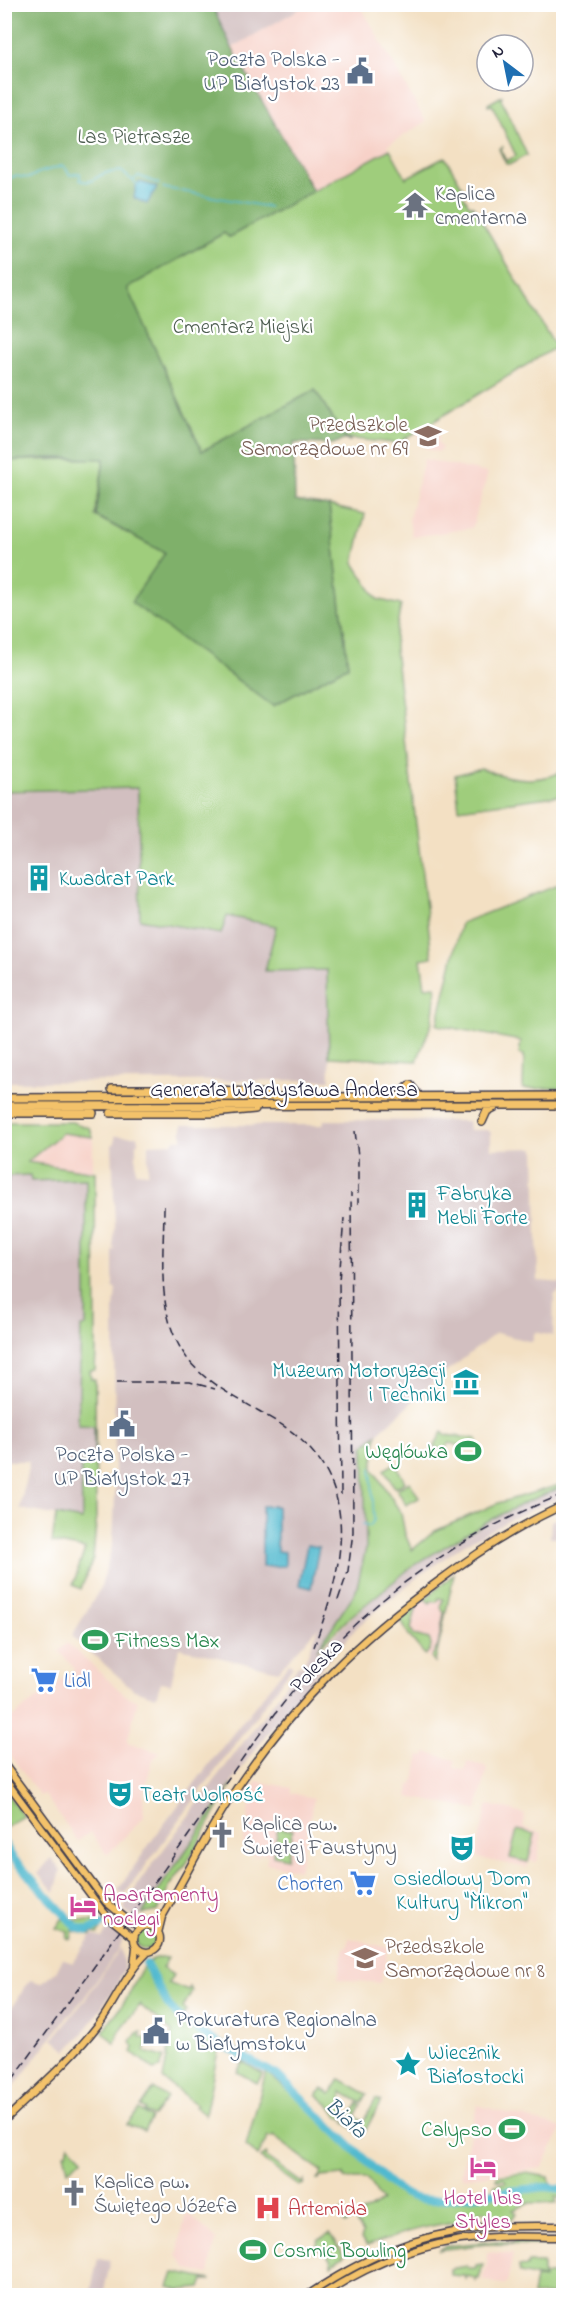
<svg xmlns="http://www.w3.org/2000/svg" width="568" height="2300" font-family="'Indie Flower',sans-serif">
  <rect width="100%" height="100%" fill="#fff"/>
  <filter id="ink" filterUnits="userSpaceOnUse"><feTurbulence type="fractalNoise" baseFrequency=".0167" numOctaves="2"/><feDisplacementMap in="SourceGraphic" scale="12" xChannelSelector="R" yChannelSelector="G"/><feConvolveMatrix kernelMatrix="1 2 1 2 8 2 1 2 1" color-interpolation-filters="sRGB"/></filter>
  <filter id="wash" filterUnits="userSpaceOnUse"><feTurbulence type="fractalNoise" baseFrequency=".008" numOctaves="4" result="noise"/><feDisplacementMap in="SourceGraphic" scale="24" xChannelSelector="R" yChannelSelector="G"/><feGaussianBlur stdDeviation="1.35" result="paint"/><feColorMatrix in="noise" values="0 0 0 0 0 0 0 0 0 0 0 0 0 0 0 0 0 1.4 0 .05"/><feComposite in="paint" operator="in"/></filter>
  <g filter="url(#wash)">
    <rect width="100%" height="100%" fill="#f3e0c3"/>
    <path fill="#f7d1c8" d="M306,5H360L426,122L388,145L390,149L313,191L232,48Z
      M427,425L433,434L436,433L440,438L437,441L442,449L437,452L425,448L416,432Z
      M424,459L488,473L472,528L412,537L409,519Z
      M62,1133L93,1137V1172L27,1162Z
      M450,1581L441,1636L435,1662L425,1654L410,1637L401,1621L402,1617Z
      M67,1643L125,1695L138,1701L127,1742L160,1753L153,1759L143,1794L144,1817L107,1855L90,1832L78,1841L44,1794L40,1796L5,1748V1723L75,1669L59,1651Z
      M426,1752L455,1760L454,1768L465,1770L467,1762L485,1766L487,1770L477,1810L408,1797L410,1785H413L420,1755L425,1756Z
      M257,1781L291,1788V1793L314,1798L299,1870L266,1863L268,1855L261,1853L256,1857L242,1848L251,1798L249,1795Z
      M490,1805L520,1813L525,1815L523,1828L542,1833L537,1862L529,1861L527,1868L479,1858L476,1853L487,1807Z
      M349,1938L389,1948L380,1983L338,1979L344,1947H347Z
      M477,2105L562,2128L542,2168L463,2178L461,2174Z
      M189,2214L216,2239L209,2274L188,2270L177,2256L185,2217Z
      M487,2252L513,2254L507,2283L504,2285L482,2280L487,2264Z"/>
    <path fill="#d2bfc0" d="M212,5H306L232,48Z
      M138,788V832L220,934L226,916L276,926L327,970L330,1080L5,1082L4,792Z
      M324,1120L468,1121L469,1130H488L491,1133V1149L535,1148L538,1281L563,1283V1288L554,1295L553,1336L535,1332L532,1342L496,1333L434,1382L375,1436L366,1547L357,1590L317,1650L320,1651L350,1619L410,1568H413L414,1565L487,1521L528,1501L563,1487V1496L511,1519L463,1545L419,1576L358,1626L301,1691L250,1756L141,1914L138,1917H134L126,1912L124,1907L140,1881L280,1693L298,1665L303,1666L319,1627L278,1671L179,1648L171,1684L161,1682L156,1697L134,1690L72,1636L101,1587L113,1543L115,1496L114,1308L116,1289L113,1287V1252L115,1249L113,1246L115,1228L112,1145L115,1143V1136H138V1143H136V1172L148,1173V1144L174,1143V1140L182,1139V1125H323Z
      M31,1175V1181L86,1178V1327L81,1328L78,1425H94V1463H81L82,1520L20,1509L29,1461H5L4,1181H8V1176Z
      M563,1516V1538H550L551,1521Z
      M289,1663L293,1666L124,1895L118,1890L153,1839L216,1755Z
      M51,1858L61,1870L55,1892L38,1874Z
      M112,1928L123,1937L120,1948L81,2002L68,2016L5,2098V2017L30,1980L41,1983L56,1972L63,1958L72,1963L92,1935L102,1938L108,1929Z
      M121,1948L124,1969L116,1986L89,2026L67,2051L53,2039L83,2002Z
      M98,2258L111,2260L103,2295H90Z"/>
    <path fill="#9fcd7b" stroke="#60785b" stroke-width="1.5" d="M502,96L501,99L527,155L511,164H506L499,149L503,146L501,149L506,161L516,156L492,105L488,106V104Z
      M390,149L406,178L445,157L463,188V194L469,205L473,206L556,347L403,440V444L345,438L315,390L202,451L127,288L224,233L229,237Z
      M104,458L95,516L165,553L273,706L348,665L329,506L365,514L354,563L377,599L401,605L395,636V649L432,957L421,959L425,987L435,986L436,990L432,1022L417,1061L329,1057L327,970L265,971L276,926L227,916L221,934L140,919L138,788L5,791L4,461Z
      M481,768C507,779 537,784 563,771V795L459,809L455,775Z
      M563,883V1088L523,1089L524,1055L519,1054L521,1041L437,1025L461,923Z
      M4,1122H72L90,1128L93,1137L62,1133L27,1162L95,1172L96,1353L95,1370L90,1371L91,1379H95L96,1524L93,1558L81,1589L73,1585L85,1549L52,1543L56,1515L82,1520L81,1463L94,1462V1426L78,1425L81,1327L86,1326V1179L31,1181L30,1175L8,1176V1181H5Z
      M442,1432L446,1435L477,1439L478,1442L468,1448L450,1443L442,1451L434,1447Z
      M377,1434L373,1469L401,1513L405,1534L412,1550L435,1531L498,1503L563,1484V1487L528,1501L488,1521L414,1565L349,1618L317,1650L356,1591L366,1548L364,1446Z
      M395,1463L405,1482L395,1488L384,1470Z
      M410,1482L419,1498L406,1505L397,1489Z
      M454,1574L435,1663L431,1658L438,1646L444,1613L441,1607L443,1599L439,1598L437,1602L431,1601L430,1603L425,1599Z
      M417,1606L411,1628L414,1635L429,1639C432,1645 432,1649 425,1655L410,1637L401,1621L402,1618Z
      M4,1769L105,1905L103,1906L5,1774Z
      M232,1784L186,1864L170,1886L158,1911L142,1914Z
      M5,1791L24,1817L5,1828H4Z
      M278,1828L293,1830L287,1858L273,1855Z
      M517,1830L535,1834L528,1862L510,1858Z
      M62,1919L105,1922L98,1934L93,1933L92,1935L73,1931L71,1939L67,1938L68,1932L56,1928Z
      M136 1939a10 10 0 1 1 20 0a10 10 0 1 1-20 0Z
      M161,1957L168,1958L162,1968L173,1975L168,1983L188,1991L190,1987L192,1991L183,2008L187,2011L180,2019L211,2039L219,2046L205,2115L195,2107L197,2105L163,2079L172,2032L140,2005L118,2033L115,2044L103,2032L127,1998L144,1965L153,1959Z
      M141,2032L140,2037L147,2039L145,2052L164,2057L160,2068L154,2070L132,2052L134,2048L131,2042L137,2033Z
      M243,2062L263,2074L257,2083L237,2072Z
      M266,2072L324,2121L404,2195C422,2203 440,2199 460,2197C493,2194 530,2187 563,2191V2200L555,2196L557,2203H530L513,2210L517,2213L508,2223L489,2221L485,2218L486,2211L478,2212L469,2221C433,2223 401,2233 367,2246L361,2239L363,2233L357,2225L355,2218L345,2224L337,2214L343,2211L348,2219L354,2216L355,2218L382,2201L367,2179H345L344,2175L320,2177L319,2180H317L322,2172L273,2136L271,2138L268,2137L258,2156L246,2146Z
      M340,2079L367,2094L362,2103L342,2092L344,2119L338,2117L331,2107L317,2095L323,2089L331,2094Z
      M154,2088L167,2098L153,2116L144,2112L146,2110L141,2107Z
      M376,2099L381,2101L362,2137L344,2121L347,2122L358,2103L361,2105L355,2116L364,2121Z
      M139,2110L151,2118L144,2131L127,2125Z
      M69,2144L83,2158L68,2170L64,2153L67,2152Z
      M266,2153L267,2154L266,2157L302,2183L304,2181V2184L299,2186L265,2162L261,2158Z
      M525,2173L549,2177L551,2187L531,2186L492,2193L495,2185L506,2182L504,2179L496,2180L497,2176Z
      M330,2233L344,2254L343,2257L331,2265V2261L322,2247L314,2251L319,2239Z
      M497,2241L512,2243L515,2241H564L550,2245L487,2244L438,2250L445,2246Z
      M528,2263H543V2278L520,2273L519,2266L527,2267Z
      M483,2264L479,2279L476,2278L475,2281L474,2278L467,2276L466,2279L464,2276L450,2275V2269L467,2266L468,2268H476V2265Z
      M174,2273H178L211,2280H204L201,2288L179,2290L169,2287Z
      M544,2275H554L553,2293L555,2295H532L535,2278L544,2279Z"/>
    <path fill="#7fb06b" stroke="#506953" stroke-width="1.5" d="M5,5H212L232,48L313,191L229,237L224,233L127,288L202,451L315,390L345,438L351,441L344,440L332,444L294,443L295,501L329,506L348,666L273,706L131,602L165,553L96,516L104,459L49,458L5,461Z"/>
    <path fill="#51b9cf" stroke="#3a6e85" stroke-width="1.5" d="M140,182L157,187L147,204L134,198L136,186Z
      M262,1506H277V1551L285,1552V1566L262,1567Z
      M307,1545L319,1547L311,1588L299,1585Z"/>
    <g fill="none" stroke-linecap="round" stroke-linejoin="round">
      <path stroke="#51b9cf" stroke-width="1.5" d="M4,180L15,176L29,178L38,173L61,166H64L70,175L80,173V180C91,185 95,177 105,173C109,172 116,172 121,171L138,185
        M133,180L139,176L159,184
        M163,187L164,188L269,207
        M363,1524L370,1526L374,1520L371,1468"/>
      <path stroke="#51b9cf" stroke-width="8" d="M4,1843L13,1858L77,1928L88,1931L101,1925
        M146,1964L168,2005L180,2018L211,2039L277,2075L388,2182C403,2195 414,2200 434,2200L545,2187L564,2189"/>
    </g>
  </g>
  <g filter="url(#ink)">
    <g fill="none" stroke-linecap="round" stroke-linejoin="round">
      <g stroke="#413e4f" stroke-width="9">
        <path id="major" d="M4,1764L106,1902L129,1921L141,1927
          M4,1778L102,1910L108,1917L133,1937
          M134 1939a13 13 0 1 1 26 0a13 13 0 1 1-26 0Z
          M158,1933L162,1917C189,1870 214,1820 245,1776C302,1696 357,1641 436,1583C476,1553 517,1526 564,1505
          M134,1966L136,1947
          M4,2121C36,2090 71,2060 98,2025C116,2001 126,1973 147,1953
          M306,2296C362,2259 413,2235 480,2228C508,2225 536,2226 564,2226
          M320,2296C369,2264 422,2242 480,2238C508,2235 536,2237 564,2237"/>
      </g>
      <g stroke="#413e4f" stroke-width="10">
        <path id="highway" d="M112,1089H210L265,1094
          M399,1097L410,1085L420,1097
          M4,1098L564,1096
          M4,1106L564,1105
          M4,1113H93
          M111,1113H213L255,1109
          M482,1122L487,1111L495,1107"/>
      </g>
      <use href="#major" stroke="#f3c26a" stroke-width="6"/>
      <use href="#highway" stroke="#f3c26a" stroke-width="7"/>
      <path stroke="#22223b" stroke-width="1.5" stroke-dasharray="9 4.5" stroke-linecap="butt" d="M355,1131L358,1156V1204
        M164,1206C164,1253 156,1307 181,1349C198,1379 230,1394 259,1411C273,1420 288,1427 300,1439C364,1497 339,1577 314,1647
        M117,1382H190L215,1389
        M341,1495L339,1281L344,1218
        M338,1600L348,1571L353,1532L351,1193
        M4,2091C66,2006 127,1921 188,1836C227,1781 265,1723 309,1672C379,1592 465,1532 564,1494"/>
    </g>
  </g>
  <defs>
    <g id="civic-bare" transform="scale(2.07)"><path d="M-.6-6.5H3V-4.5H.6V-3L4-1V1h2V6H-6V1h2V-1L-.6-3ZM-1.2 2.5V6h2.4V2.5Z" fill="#5c6f8a" stroke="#fff" stroke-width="2.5" paint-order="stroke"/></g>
    <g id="temple-bare" transform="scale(2.07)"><path d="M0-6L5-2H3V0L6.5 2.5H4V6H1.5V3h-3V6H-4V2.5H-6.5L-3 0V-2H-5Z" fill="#6b7280" stroke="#fff" stroke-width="2.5" paint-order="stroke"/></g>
    <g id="school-bare" transform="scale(2.07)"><path d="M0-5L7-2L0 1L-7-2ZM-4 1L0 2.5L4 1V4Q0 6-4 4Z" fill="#8d6e63" stroke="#fff" stroke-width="2.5" paint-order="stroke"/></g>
    <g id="building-bare" transform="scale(2.07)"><path d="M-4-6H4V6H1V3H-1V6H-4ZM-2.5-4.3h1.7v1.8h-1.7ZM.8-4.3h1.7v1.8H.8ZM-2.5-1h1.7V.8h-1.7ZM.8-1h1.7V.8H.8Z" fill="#0f9aa8" stroke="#fff" stroke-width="2.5" paint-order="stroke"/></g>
    <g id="museum-bare" transform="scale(2.07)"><path d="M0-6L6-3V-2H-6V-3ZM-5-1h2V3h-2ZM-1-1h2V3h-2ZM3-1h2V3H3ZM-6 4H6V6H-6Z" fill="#0f9aa8" stroke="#fff" stroke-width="2.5" paint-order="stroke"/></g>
    <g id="stadium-bare" transform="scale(2.07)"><path d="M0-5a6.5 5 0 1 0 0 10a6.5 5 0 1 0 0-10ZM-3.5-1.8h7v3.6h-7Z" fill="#2e9e5b" stroke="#fff" stroke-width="2.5" paint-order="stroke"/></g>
    <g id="supermarket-bare" transform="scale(2.07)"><path d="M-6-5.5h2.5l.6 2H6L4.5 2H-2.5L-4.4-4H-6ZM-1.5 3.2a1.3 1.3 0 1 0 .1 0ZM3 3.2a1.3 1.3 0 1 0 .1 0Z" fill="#3f7fe0" stroke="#fff" stroke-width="2.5" paint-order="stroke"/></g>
    <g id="theatre-bare" transform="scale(2.07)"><path d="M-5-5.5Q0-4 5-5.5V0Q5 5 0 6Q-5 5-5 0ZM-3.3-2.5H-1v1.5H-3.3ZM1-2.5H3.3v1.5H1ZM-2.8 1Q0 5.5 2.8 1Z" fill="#0f9aa8" stroke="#fff" stroke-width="2.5" paint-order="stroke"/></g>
    <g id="church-bare" transform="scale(2.07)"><path d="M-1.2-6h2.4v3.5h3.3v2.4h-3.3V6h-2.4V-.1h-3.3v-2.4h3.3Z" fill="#6b7280" stroke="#fff" stroke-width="2.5" paint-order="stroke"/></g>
    <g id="hotel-bare" transform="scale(2.07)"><path d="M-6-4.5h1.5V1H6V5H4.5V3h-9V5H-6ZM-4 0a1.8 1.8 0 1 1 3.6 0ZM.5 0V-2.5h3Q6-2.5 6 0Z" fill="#d1479c" stroke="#fff" stroke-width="2.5" paint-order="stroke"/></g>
    <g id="sight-bare" transform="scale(2.07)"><path d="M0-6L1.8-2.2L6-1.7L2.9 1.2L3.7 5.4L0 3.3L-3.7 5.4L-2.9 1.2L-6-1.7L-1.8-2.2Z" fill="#0f9aa8" stroke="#fff" stroke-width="2.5" paint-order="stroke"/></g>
    <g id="hospital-bare" transform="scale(2.07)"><path d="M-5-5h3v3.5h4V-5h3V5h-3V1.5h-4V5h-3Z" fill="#e0444e" stroke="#fff" stroke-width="2.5" paint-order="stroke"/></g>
  </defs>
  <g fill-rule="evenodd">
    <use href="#civic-bare" x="360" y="71"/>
    <use href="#temple-bare" x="415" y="205"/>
    <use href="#school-bare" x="428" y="436"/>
    <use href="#building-bare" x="39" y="878"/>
    <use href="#building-bare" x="417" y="1205"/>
    <use href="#museum-bare" x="466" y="1382"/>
    <use href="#civic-bare" x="122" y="1424"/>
    <use href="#stadium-bare" x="468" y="1451"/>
    <use href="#stadium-bare" x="95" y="1640"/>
    <use href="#supermarket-bare" x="44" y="1680"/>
    <use href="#theatre-bare" x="120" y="1794"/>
    <use href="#church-bare" x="222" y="1835"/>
    <use href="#theatre-bare" x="462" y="1848"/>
    <use href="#supermarket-bare" x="363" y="1883"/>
    <use href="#hotel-bare" x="83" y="1906"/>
    <use href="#school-bare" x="365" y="1958"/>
    <use href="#civic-bare" x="156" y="2031"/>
    <use href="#sight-bare" x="408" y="2064"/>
    <use href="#stadium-bare" x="512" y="2129"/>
    <use href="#hotel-bare" x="483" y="2167"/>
    <use href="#church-bare" x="74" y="2193"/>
    <use href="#hospital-bare" x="268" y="2208"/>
    <use href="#stadium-bare" x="253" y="2250"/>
  </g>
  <g text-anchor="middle" stroke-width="4.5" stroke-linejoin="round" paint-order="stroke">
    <g font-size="21" fill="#4e5e75" stroke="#fff" text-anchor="end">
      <text x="340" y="66">Poczta Polska -<tspan x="340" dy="24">UP Białystok 23</tspan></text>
      <text x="122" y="1461" text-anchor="middle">Poczta Polska -<tspan x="122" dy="24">UP Białystok 27</tspan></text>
      <text x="176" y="2026" text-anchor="start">Prokuratura Regionalna<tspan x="176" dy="24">w Białymstoku</tspan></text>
    </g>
    <g font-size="21" fill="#4e5e51" stroke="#fff">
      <text x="134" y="143">Las Pietrasze</text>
      <text x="243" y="333">Cmentarz Miejski</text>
    </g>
    <g font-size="21" fill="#5b616d" stroke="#fff" text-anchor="start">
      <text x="435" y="200">Kaplica<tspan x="435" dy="24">cmentarna</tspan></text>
      <text x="242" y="1830">Kaplica pw.<tspan x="242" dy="24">Świętej Faustyny</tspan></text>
      <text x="94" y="2188">Kaplica pw.<tspan x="94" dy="24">Świętego Józefa</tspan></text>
    </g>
    <g font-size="21" fill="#785e54" stroke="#fff" text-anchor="end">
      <text x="408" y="431">Przedszkole<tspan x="408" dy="24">Samorządowe nr 69</tspan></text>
      <text x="385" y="1953" text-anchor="start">Przedszkole<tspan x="385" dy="24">Samorządowe nr 8</tspan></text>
    </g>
    <g font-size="21" fill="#0d838f" stroke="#fff" text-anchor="start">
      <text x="59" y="885">Kwadrat Park</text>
      <text x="437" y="1200">Fabryka<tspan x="437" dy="24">Mebli Forte</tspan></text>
      <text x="446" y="1377" text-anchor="end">Muzeum Motoryzacji<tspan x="446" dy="24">i Techniki</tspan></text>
      <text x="140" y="1801">Teatr Wolność</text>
      <text x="462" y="1885" text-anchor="middle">Osiedlowy Dom<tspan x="462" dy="24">Kultury "Mikron"</tspan></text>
      <text x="428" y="2059">Wiecznik<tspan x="428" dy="24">Białostocki</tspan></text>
    </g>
    <g font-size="21" fill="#22223b" stroke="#fff">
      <text x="284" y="1096">Generała Władysława Andersa</text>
      <text transform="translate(316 1665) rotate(-46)" y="7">Poleska</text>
    </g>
    <g font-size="21" fill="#27864d" stroke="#fff" text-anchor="end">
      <text x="448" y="1458">Węglówka</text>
      <text x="115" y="1647" text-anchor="start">Fitness Max</text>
      <text x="492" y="2136">Calypso</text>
      <text x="273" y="2257" text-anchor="start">Cosmic Bowling</text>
    </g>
    <g font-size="21" fill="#366cbe" stroke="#fff" text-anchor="start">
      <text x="64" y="1687">Lidl</text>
      <text x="343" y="1890" text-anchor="end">Chorten</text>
    </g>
    <g font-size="21" fill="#b23c85" stroke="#fff" text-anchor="start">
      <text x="103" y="1901">Apartamenty<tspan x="103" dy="24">noclegi</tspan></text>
      <text x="483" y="2204" text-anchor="middle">Hotel Ibis<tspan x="483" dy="24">Styles</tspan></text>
    </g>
    <g font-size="21" fill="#be3a42" stroke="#fff" text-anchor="start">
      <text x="288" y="2215">Artemida</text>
    </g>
    <g font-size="22" font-style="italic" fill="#355e76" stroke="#fff">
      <text transform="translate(347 2117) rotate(43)" y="8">Biała</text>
    </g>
  </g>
  <rect width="568" height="2300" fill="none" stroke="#fff" stroke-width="24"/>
  <g transform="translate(505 63) rotate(328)"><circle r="28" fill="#ffffff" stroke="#a7a7b1" stroke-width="1.5"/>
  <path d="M0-4.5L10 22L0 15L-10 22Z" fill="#1f6fb2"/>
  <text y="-9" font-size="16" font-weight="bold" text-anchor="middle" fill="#22223b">N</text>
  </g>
</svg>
